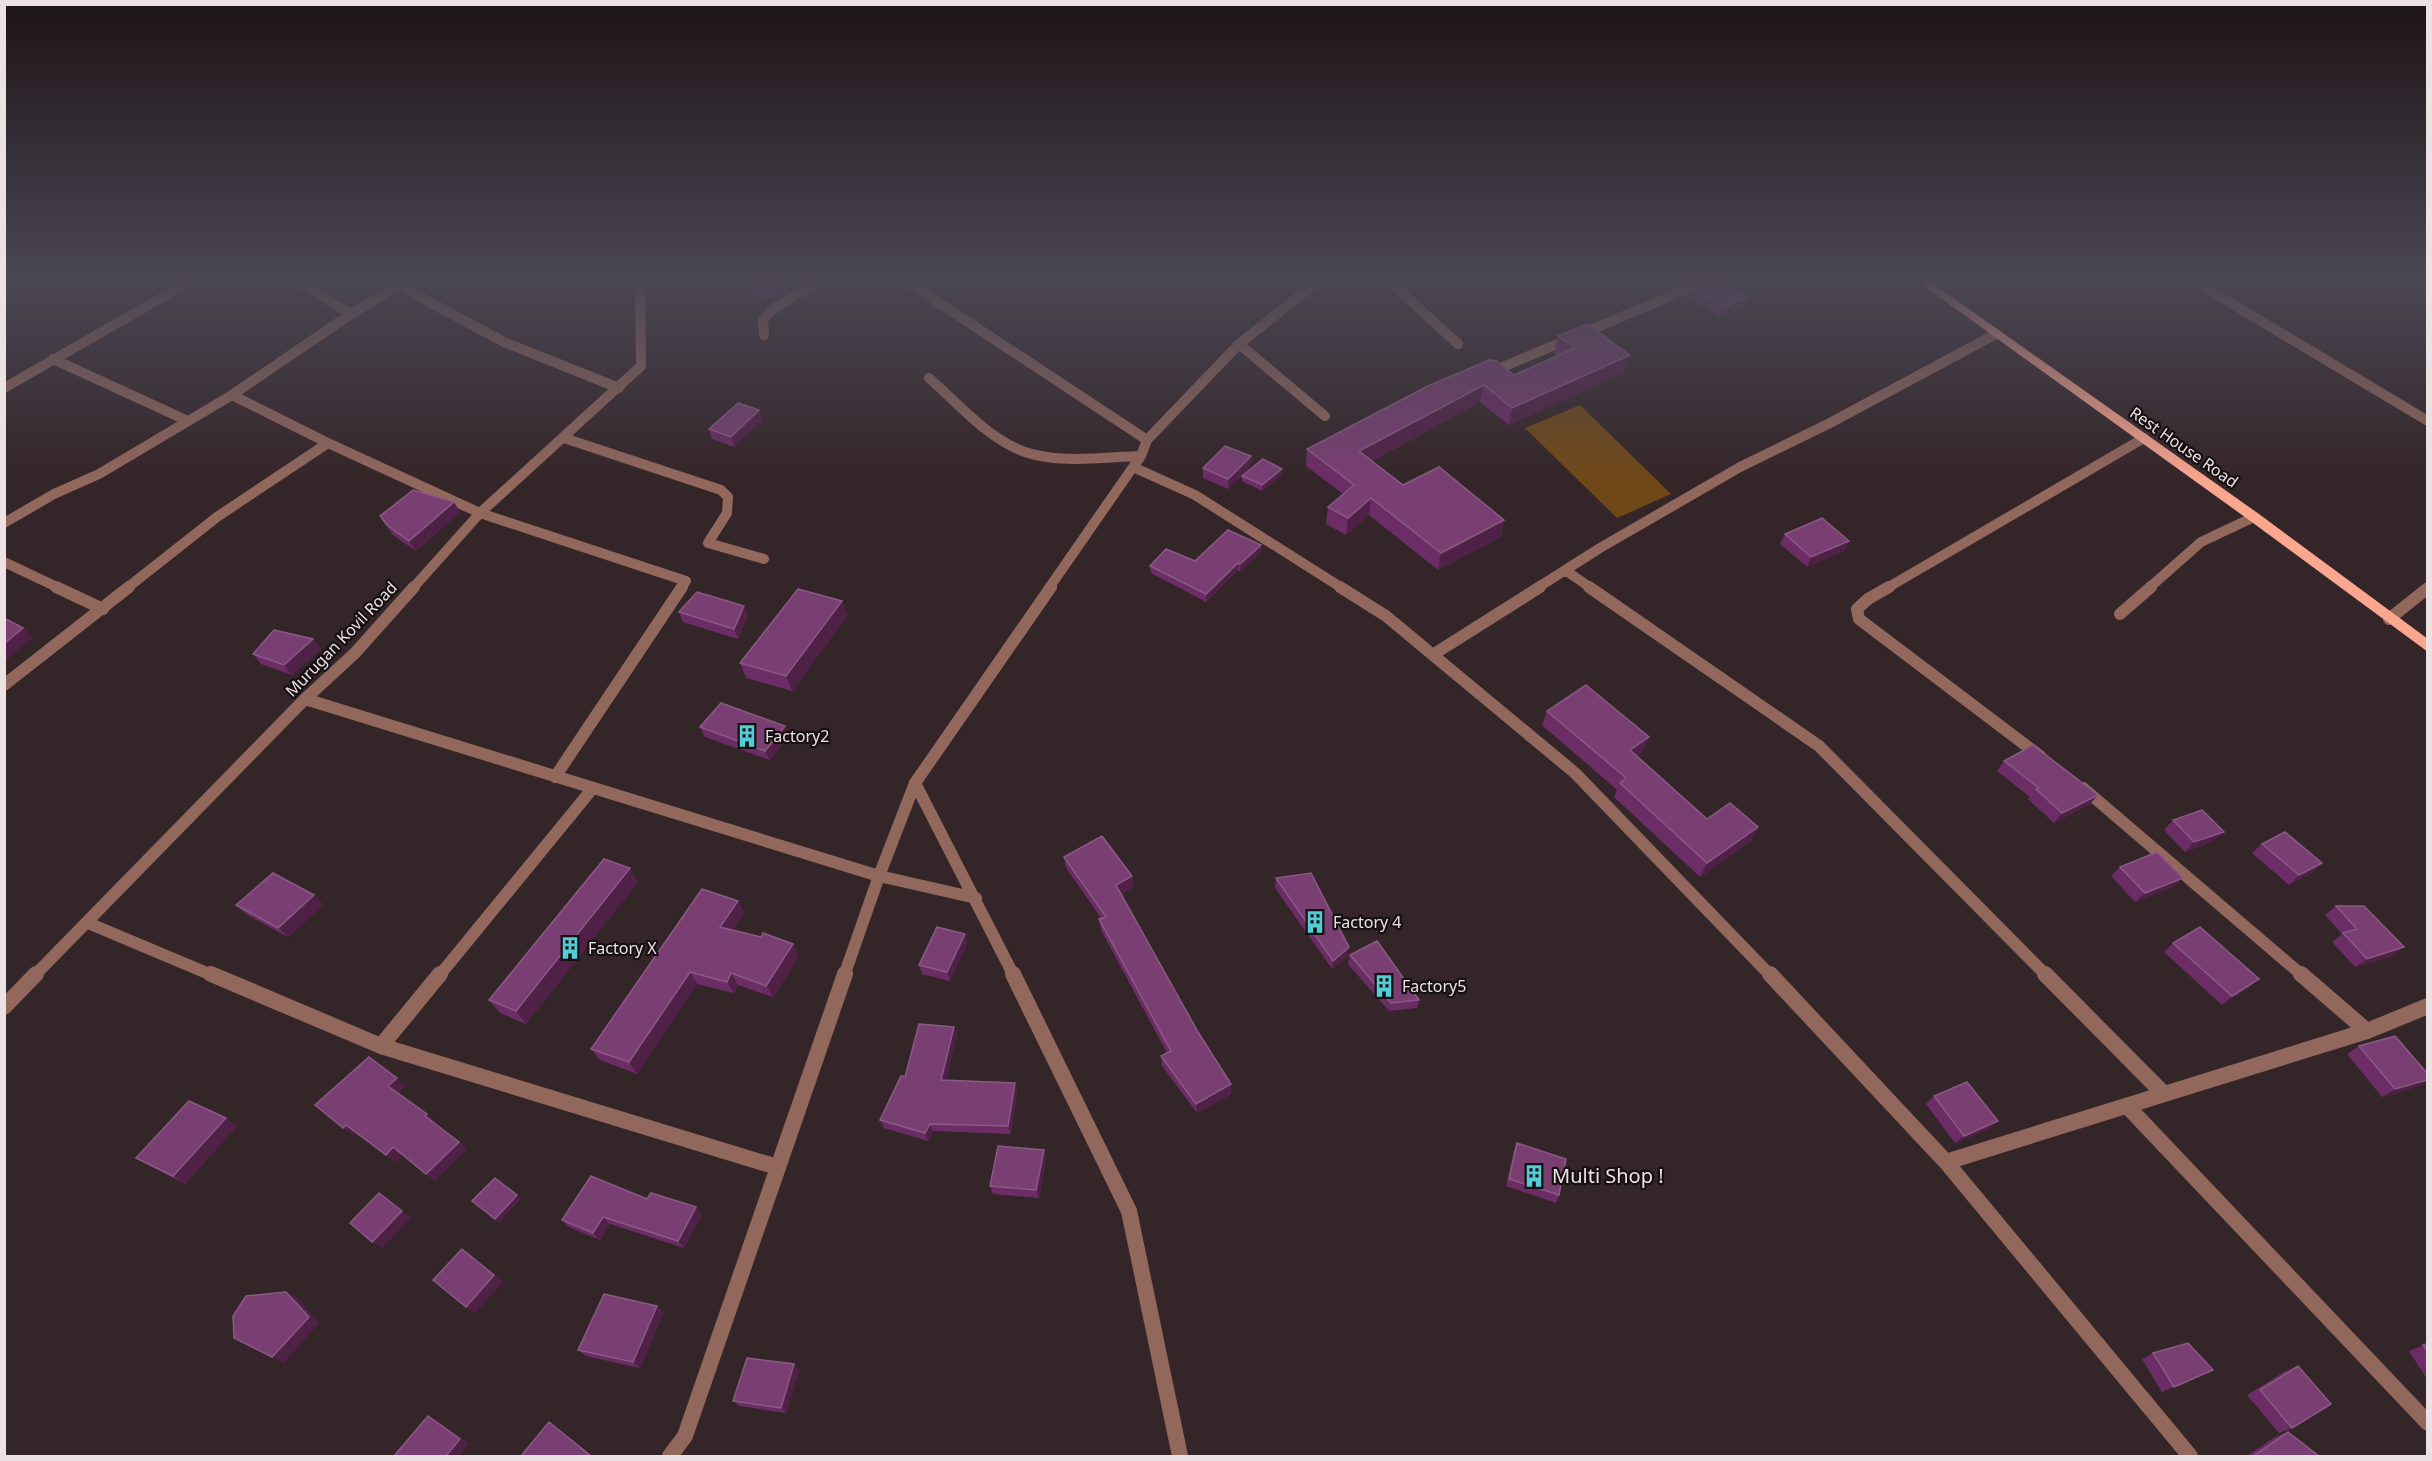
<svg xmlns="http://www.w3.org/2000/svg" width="2432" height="1461" font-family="'Noto Sans',sans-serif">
  <rect width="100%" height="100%" fill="#342528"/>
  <path fill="#704817" d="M1580,405L1671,494L1617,518L1525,428Z"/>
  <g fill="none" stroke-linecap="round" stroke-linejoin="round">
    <path stroke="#92685d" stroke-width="10" d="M293,278L351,314
      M897,278L909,283L1147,440
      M1322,278L1239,344L1147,440L1141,456L1133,467L1195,495L1342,588
      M1386,278L1458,344
      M2189,278L2428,421
      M398,285L504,342L619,388
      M764,335L763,320L772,310L823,278
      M1239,344L1325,416
      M53,359L188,421
      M1491,372L1713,278
      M929,378C958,403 988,439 1025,452C1061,464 1104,457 1141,456
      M4,388L196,278
      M564,438L721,490L728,497L727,513L708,543L764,559
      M328,443L480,513L686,581L681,588
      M4,523L54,494L99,474L232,395
      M4,562L59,588
      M1565,570L1591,588
      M127,588L217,517L328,443L232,395L351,314L411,278
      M413,588L480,513L641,366L640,284L648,278
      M1049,588L1133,467
      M1537,588L1600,548L1740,467L1828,424L1996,334
      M1887,588L2144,438
      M2149,588L2201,542L2254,517"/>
    <path stroke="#92685d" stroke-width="12" d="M56,587L103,609
      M1340,587L1386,616L1575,773L1771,976
      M1589,587L1819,746L2047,976
      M1889,587L1868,599L1857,609L1859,619L2040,756
      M2120,614L2151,587
      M2389,619L2428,588
      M1434,654L1540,587
      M4,685L129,587
      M305,699L879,876L844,976
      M555,777L682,587
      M915,783L879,876L976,898
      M2083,788L2303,976
      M88,923L214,976
      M34,976L305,699L355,653L414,587
      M439,976L593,788
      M1014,976L915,783L1051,587"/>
    <path stroke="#92685d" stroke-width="16" d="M211,974L381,1046L777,1167
      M1013,974L1129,1211L1180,1456
      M1770,974L1946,1162L2190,1456
      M2045,974L2164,1094
      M2301,974L2367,1031
      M4,1007L36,974
      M381,1046L440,974
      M2127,1106L2428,1423
      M1946,1162L2367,1031L2428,1006
      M670,1456L685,1436L845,974"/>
    <path fill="#fba68f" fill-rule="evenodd" d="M1913,278H1925L2259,514L2428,639V652L2249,520Z"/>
  </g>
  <path fill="#6c2c66" d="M811,278L776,299L747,295L743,280Z
    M1694,288L1747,298L1744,308L1720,318L1691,298Z
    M1558,336L1625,372L1509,425L1480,402L1372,461L1403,485L1504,520L1501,537L1438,570L1369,515L1346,535L1326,524L1328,507L1343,494L1306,466L1307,449L1428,386L1514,375L1558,356L1554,353Z
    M763,420L734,447L712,439L709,429Z
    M1251,456L1250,467L1228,489L1203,478V468Z
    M1282,474L1262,491L1242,481V476Z
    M460,512L416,551L393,535L380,516Z
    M1785,534L1849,541L1844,551L1807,567L1780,544Z
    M1261,545L1260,553L1240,572L1238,570L1206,602L1151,573L1150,566L1195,561Z
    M842,601L847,616L792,691L746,678L740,663Z
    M679,612L748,616L738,639L683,622Z
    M313,639L321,649L292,675L261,664L253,654Z
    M1547,711L1643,751L1637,756L1707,819L1758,827L1751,841L1700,877L1614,797L1617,790L1542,725Z
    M785,726L789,735L770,760L705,737L700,727Z
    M2004,761L2090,804L2054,823L2028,799L2030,797L1997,771Z
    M2173,820L2214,841L2185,852L2164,830Z
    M2262,844L2322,863L2311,873L2289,885L2252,853Z
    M1064,857L1132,876L1133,887L1121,894L1231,1094L1197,1113L1162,1066L1161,1056L1167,1053L1101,930L1099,919L1101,918L1066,868Z
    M2120,867L2183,878L2173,887L2135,902L2111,876Z
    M1276,878L1348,956L1332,969L1275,888Z
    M638,882L526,1024L500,1013L489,1000Z
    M314,895L323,905L288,937L246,914L236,905Z
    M738,901L744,913L733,930L799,956L773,997L738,985L734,993L697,984L637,1074L600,1060L591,1049Z
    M2336,906L2404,947L2392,956L2355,967L2332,942L2342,934L2325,915Z
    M965,934L967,943L950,981L922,974L919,965Z
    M2173,943L2259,979L2248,988L2222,1005L2164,952Z
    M1350,955L1419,1000L1417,1008L1389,1011L1348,964Z
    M954,1027L957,1035L946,1080L1015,1083L1017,1091L1011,1134L933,1131L928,1141L884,1128L880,1120L905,1077Z
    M2359,1046L2427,1073V1081L2419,1086L2382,1097L2347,1054Z
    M1934,1096L1989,1129L1955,1143L1926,1104Z
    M226,1118L237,1126L185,1184L148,1165L136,1158Z
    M1517,1143L1559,1195L1556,1203L1506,1186L1514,1150Z
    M1046,1158L1039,1198L993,1194L990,1186Z
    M647,1199L702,1214L684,1248L610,1224L600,1240L569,1227L562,1220Z
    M664,1312L640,1368L586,1356L578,1350Z
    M2427,1344V1379L2409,1351Z
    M2153,1353L2213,1370L2162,1392L2142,1359Z
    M2298,1366L2292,1428L2279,1433L2247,1395L2284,1372Z
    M799,1370L786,1413L739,1406L733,1401Z
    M2288,1432L2319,1456H2247L2275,1437Z"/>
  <path fill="#502147" d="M132,278H142L135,281Z
    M782,278H811L776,299L772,284Z
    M1747,298L1744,308L1720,318L1723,308Z
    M1630,355L1625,372L1509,425L1512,408Z
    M1484,385L1480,402L1358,468L1359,451Z
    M759,410L763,420L734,447L731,437Z
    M1251,456L1250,467L1228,489V479Z
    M1282,469V474L1262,491V485Z
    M1371,498L1369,515L1346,535L1348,518Z
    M454,502L460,512L416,551L409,541Z
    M1504,520L1501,537L1438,570L1441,553Z
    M1849,541L1844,551L1807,567L1811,557Z
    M1261,545L1260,553L1240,572V564Z
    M1238,563V570L1206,602V594Z
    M842,601L847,616L792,691L786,676Z
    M744,606L748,616L738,639L734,629Z
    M23,628L33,638L4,662V644Z
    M313,639L321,649L292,675L284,665Z
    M785,726L789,735L770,760L765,751Z
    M1649,737L1643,751L1624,764L1630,750Z
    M2098,795L2090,804L2054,823L2062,813Z
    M1758,827L1751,841L1700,877L1707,863Z
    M2224,832L2214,841L2185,852L2194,842Z
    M2322,863L2311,873L2289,885L2299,875Z
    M630,868L638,882L526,1024L516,1011Z
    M1132,876L1133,887L1117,896L1116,885Z
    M2183,878L2173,887L2135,902L2145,893Z
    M314,895L323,905L288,937L278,928Z
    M738,901L744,913L727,939L720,927Z
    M965,934L967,943L950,981L947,972Z
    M793,944L799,956L773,997L766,986Z
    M1349,947L1348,956L1332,969L1333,961Z
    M2404,947L2392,956L2355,967L2367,959Z
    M690,972L697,984L637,1074L629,1062Z
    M731,973L738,985L734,993L727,982Z
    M2259,979L2248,988L2222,1005L2232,996Z
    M954,1027L957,1035L944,1088L941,1080Z
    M397,1078L405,1086L397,1094L388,1086Z
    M2427,1080V1081L2419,1086L2382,1097L2395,1089Z
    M1015,1083L1017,1091L1011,1134L1008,1126Z
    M1231,1084V1094L1197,1113L1196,1104Z
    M427,1114L436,1122L434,1123L425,1116Z
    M226,1118L237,1126L185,1184L173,1176Z
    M1998,1121L1989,1129L1955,1143L1964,1136Z
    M930,1124L933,1131L928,1141L925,1133Z
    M346,1125L356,1133L353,1135L343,1128Z
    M459,1142L467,1149L435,1181L426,1174Z
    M393,1147L402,1155L395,1162L386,1155Z
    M1044,1150L1046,1158L1039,1198L1036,1190Z
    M379,1193L411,1218L382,1248L372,1242Z
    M517,1195L521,1198L499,1223L495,1219Z
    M696,1207L702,1214L684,1248L678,1241Z
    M603,1217L610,1224L600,1240L593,1233Z
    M462,1249L503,1282L475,1313L466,1307Z
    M286,1292L297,1298L319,1323L284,1363L272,1357Z
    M657,1306L664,1312L640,1368L633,1362Z
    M794,1364L799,1370L786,1413L781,1408Z
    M428,1416L438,1421L469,1444L459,1456H446Z
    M549,1422L557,1428L593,1456H591Z"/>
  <path fill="#793f73" stroke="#8b5985" stroke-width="1.5" d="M747,278H782L772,284L743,280Z
    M1718,278L1747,298L1723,308L1694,288Z
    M1587,324L1630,355L1512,408L1484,385L1359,451L1403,485L1439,467L1504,520L1441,553L1371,498L1348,518L1328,507L1354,485L1307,449L1428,386L1489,360L1497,361L1514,375L1575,348L1558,336Z
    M738,403L759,410L731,437L709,429Z
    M1225,446L1251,456L1228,479L1203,468Z
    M1263,459L1282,469L1262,485L1242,476Z
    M413,490L454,502L409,541L387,525L380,516Z
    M1822,518L1849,541L1811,557L1785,534Z
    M1228,530L1261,545L1240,564L1238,563L1206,594L1150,566L1166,549L1195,561Z
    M798,589L842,601L786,676L740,663Z
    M697,592L744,606L734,629L679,612Z
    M4,618L23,628L4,644Z
    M274,630L313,639L284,665L253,654Z
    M1586,685L1649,737L1630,750L1707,819L1730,803L1758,827L1707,863L1620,783L1626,778L1547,711Z
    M721,703L785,726L765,751L700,727Z
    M2033,745L2098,795L2062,813L2036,789L2039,788L2004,761Z
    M2202,810L2224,832L2194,842L2173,820Z
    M2285,832L2322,863L2299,875L2262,844Z
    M1102,836L1132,876L1116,885L1198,1032L1231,1084L1196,1104L1161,1056L1171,1051L1099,919L1106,917L1064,857Z
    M2157,852L2183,878L2145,893L2120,867Z
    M604,859L630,868L516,1011L489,1000Z
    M273,873L314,895L278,928L236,905Z
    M1311,873L1349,947L1333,961L1276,878Z
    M702,889L738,901L720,927L761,937L763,933L793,944L766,986L731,973L727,982L690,972L629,1062L591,1049Z
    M2336,906H2364L2404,947L2367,959L2343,933L2357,929Z
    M937,927L965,934L947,972L919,965Z
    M2200,927L2259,979L2232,996L2173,943Z
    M1377,941L1419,1000L1391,1003L1350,955Z
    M919,1024L954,1027L941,1080L1015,1083L1008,1126L930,1124L925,1133L880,1120L901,1076L905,1077Z
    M2395,1036L2427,1073V1080L2395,1089L2359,1046Z
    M369,1057L397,1078L388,1086L427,1114L425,1116L459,1142L426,1174L393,1147L386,1155L346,1125L343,1128L315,1105Z
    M1967,1082L1998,1121L1964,1136L1934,1096Z
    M189,1101L226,1118L173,1176L136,1158Z
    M1517,1143L1566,1159L1559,1195L1509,1179Z
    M998,1146L1044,1150L1036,1190L990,1186Z
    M591,1176L647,1199L651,1193L696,1207L678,1241L603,1217L593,1233L562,1220Z
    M495,1178L517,1195L495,1219L472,1201Z
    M379,1193L402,1211L372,1242L350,1223Z
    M462,1249L494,1275L466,1307L433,1280Z
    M286,1292L309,1317L272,1357L234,1338L233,1316L246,1296Z
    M604,1294L657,1306L633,1362L578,1350Z
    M2188,1343L2213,1370L2174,1387L2153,1353Z
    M2427,1344V1351L2423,1345Z
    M747,1358L794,1364L781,1408L733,1401Z
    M2298,1366L2331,1404L2292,1428L2260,1390Z
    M428,1416L460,1439L446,1456H394Z
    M549,1422L591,1456H521Z
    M2288,1432L2319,1456H2257L2255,1455Z"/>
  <linearGradient id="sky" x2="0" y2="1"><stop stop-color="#1d1416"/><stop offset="0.58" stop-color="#4a4653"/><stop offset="1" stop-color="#4a4653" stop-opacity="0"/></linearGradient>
  <rect width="2432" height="482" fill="url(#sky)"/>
  <defs>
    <g id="building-bare" transform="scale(1.8)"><path d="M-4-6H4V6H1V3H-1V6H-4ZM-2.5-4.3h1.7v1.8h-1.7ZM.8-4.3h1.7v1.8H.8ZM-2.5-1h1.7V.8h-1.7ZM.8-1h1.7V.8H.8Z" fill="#52ccd5" stroke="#171012" stroke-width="2.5" paint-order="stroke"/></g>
  </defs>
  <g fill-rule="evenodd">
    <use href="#building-bare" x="747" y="736"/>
    <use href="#building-bare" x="1315" y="922"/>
    <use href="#building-bare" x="570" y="948"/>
    <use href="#building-bare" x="1384" y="986"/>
    <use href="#building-bare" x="1534" y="1176"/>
  </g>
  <g text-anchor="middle" stroke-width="4.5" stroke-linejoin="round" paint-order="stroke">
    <g font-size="16" fill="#ece2e4" stroke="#171012">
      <text transform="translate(2184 447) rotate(35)" y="6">Rest House Road</text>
      <text transform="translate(341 639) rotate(-46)" y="6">Murugan Kovil Road</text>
    </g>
    <g font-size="16" fill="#ece2e4" stroke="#171012" text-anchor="start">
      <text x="765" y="742">Factory2</text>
      <text x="1333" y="928">Factory 4</text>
      <text x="588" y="954">Factory X</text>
      <text x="1402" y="992">Factory5</text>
    </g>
    <g font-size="20" fill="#ece2e4" stroke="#171012" text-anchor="start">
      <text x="1552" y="1183">Multi Shop !</text>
    </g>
  </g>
  <rect width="2432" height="1461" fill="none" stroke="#ece2e4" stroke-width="12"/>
</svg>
